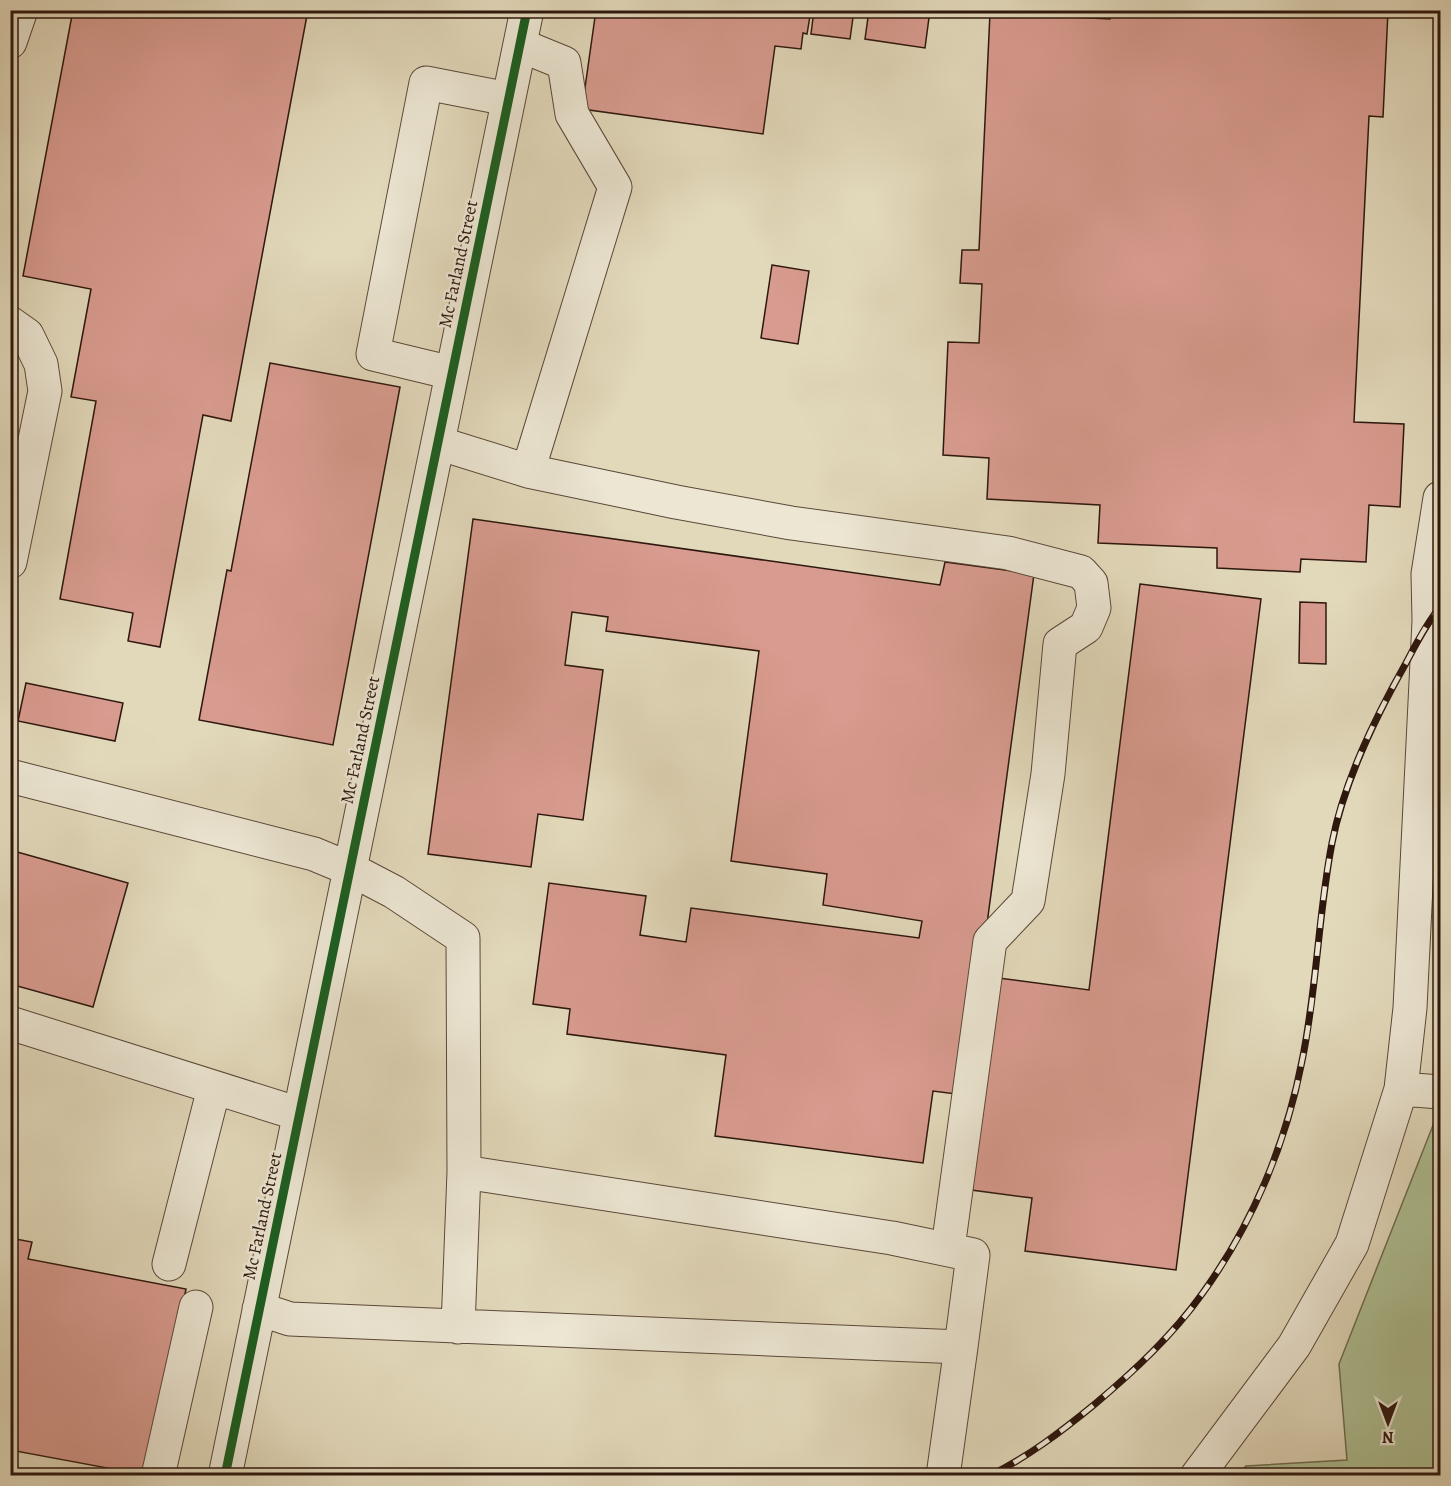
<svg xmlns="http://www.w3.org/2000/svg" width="1451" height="1486" font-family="Alegreya,serif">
  <rect width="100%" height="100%" fill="#e2d9bb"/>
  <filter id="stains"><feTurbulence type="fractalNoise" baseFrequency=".00333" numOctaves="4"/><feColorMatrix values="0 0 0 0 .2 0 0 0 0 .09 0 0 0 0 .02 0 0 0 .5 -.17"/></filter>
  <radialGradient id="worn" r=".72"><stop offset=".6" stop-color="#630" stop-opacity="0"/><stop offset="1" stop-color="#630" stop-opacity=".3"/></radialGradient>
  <path fill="#aec094" stroke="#6e6c51" stroke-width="1.5" d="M1439,1110L1440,1111V1475H1237L1246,1466L1347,1460L1339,1364Z"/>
  <path fill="#d89b8f" stroke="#2e170e" stroke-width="1.5" d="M73,10H308L231,421L203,415L160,647L128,641L133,613L60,599L96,401L71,397L91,289L23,276Z
    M596,10H811L807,34L803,33L801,49L775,46L763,134L582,109Z
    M814,10H854L850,39L811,34Z
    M869,10H930L925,48L865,39Z
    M1110,10L1388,11L1383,117L1369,116L1354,422L1404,424L1400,507L1369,505L1366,562L1301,559L1300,572L1217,568V548L1098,543L1100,505L987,499L989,458L943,455L948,342L979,343L982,284L960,283L962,250H979L990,13L1110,19Z
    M772,265L809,271L798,344L761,338Z
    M270,363L400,387L333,745L199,720L227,570L231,571Z
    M473,519L940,585L945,562L1034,574L964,1095L933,1091L923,1163L715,1136L726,1055L567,1034L570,1009L533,1004L549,883L646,896L640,935L686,942L691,908L919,938L922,921L823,905L827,874L731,861L759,651L606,631L608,617L572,612L565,665L603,670L583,820L538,814L531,867L428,854Z
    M1140,584L1261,599L1176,1270L1025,1251L1032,1198L964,1189L991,977L1089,990Z
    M1300,602L1326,603V664L1299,663Z
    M26,683L123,703L115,741L18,721Z
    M10,850L128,883L93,1007L10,984Z
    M10,1238L32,1242L28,1259L186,1289L150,1476L10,1450Z"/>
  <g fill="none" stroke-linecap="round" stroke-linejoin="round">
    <g stroke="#5b4839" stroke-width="35">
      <path id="minor" d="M10,42L21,10
        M520,45L564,63L572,114L615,187L528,471
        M10,323L27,335L41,364L45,391L10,562
        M452,373L373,354L426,83L508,99
        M438,443L528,471L676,502L791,523L1008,553L1081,572L1091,583L1094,608L1086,627L1060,644L1048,774L1028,901L990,941L948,1248
        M10,776L314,854L350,869L394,892L463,938L464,1172
        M10,1023L299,1114
        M1401,1089L1440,1092
        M169,1264L214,1088
        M259,1309L290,1319L961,1347L973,1255L892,1238L464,1172L458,1327
        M158,1476L196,1307
        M225,1476L527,10
        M943,1476L961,1347
        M1197,1476L1294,1346L1352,1244L1401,1089L1410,1008L1429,621L1428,574L1440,498"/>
    </g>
    <use href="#minor" stroke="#ece6d3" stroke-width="33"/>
    <g stroke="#2e170e" stroke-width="7">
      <path id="rail" d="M989,1476C1028,1457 1062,1431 1095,1404C1134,1371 1172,1336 1202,1294C1252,1225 1286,1144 1302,1061C1317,989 1318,915 1332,843C1344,781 1375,718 1406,663C1416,644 1426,624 1440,607"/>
    </g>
    <use href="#rail" stroke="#ece6d3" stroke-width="4.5" stroke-dasharray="14" stroke-linecap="butt"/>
    <g stroke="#ece6d3" stroke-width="13">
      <path id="cycleway" d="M225,1476L527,10"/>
    </g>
    <use href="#cycleway" stroke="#1b5e20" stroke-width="9"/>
  </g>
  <g text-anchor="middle" stroke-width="4.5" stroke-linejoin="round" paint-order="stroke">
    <g font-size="18" fill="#2e170e" stroke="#ece6d3">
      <text transform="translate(458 264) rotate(-78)" y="6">Mc Farland Street</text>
      <text transform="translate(360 740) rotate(-78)" y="6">Mc Farland Street</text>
      <text transform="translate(262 1216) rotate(-78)" y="6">Mc Farland Street</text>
    </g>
  </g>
  <rect width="1451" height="1486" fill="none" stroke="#e2d9bb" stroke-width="36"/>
  <rect x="12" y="12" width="1427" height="1462" fill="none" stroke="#2e170e" stroke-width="3"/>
  <rect x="18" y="18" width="1415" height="1450" fill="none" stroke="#2e170e" stroke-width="1.5"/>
  <g transform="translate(1388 1423) rotate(180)" stroke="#ece6d3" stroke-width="4.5" paint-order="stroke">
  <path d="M0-4.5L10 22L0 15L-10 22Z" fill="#2e170e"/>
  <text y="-9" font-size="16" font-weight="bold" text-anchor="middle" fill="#2e170e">N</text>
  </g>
  <rect width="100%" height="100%" filter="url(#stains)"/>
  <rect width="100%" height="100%" fill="url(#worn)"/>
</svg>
